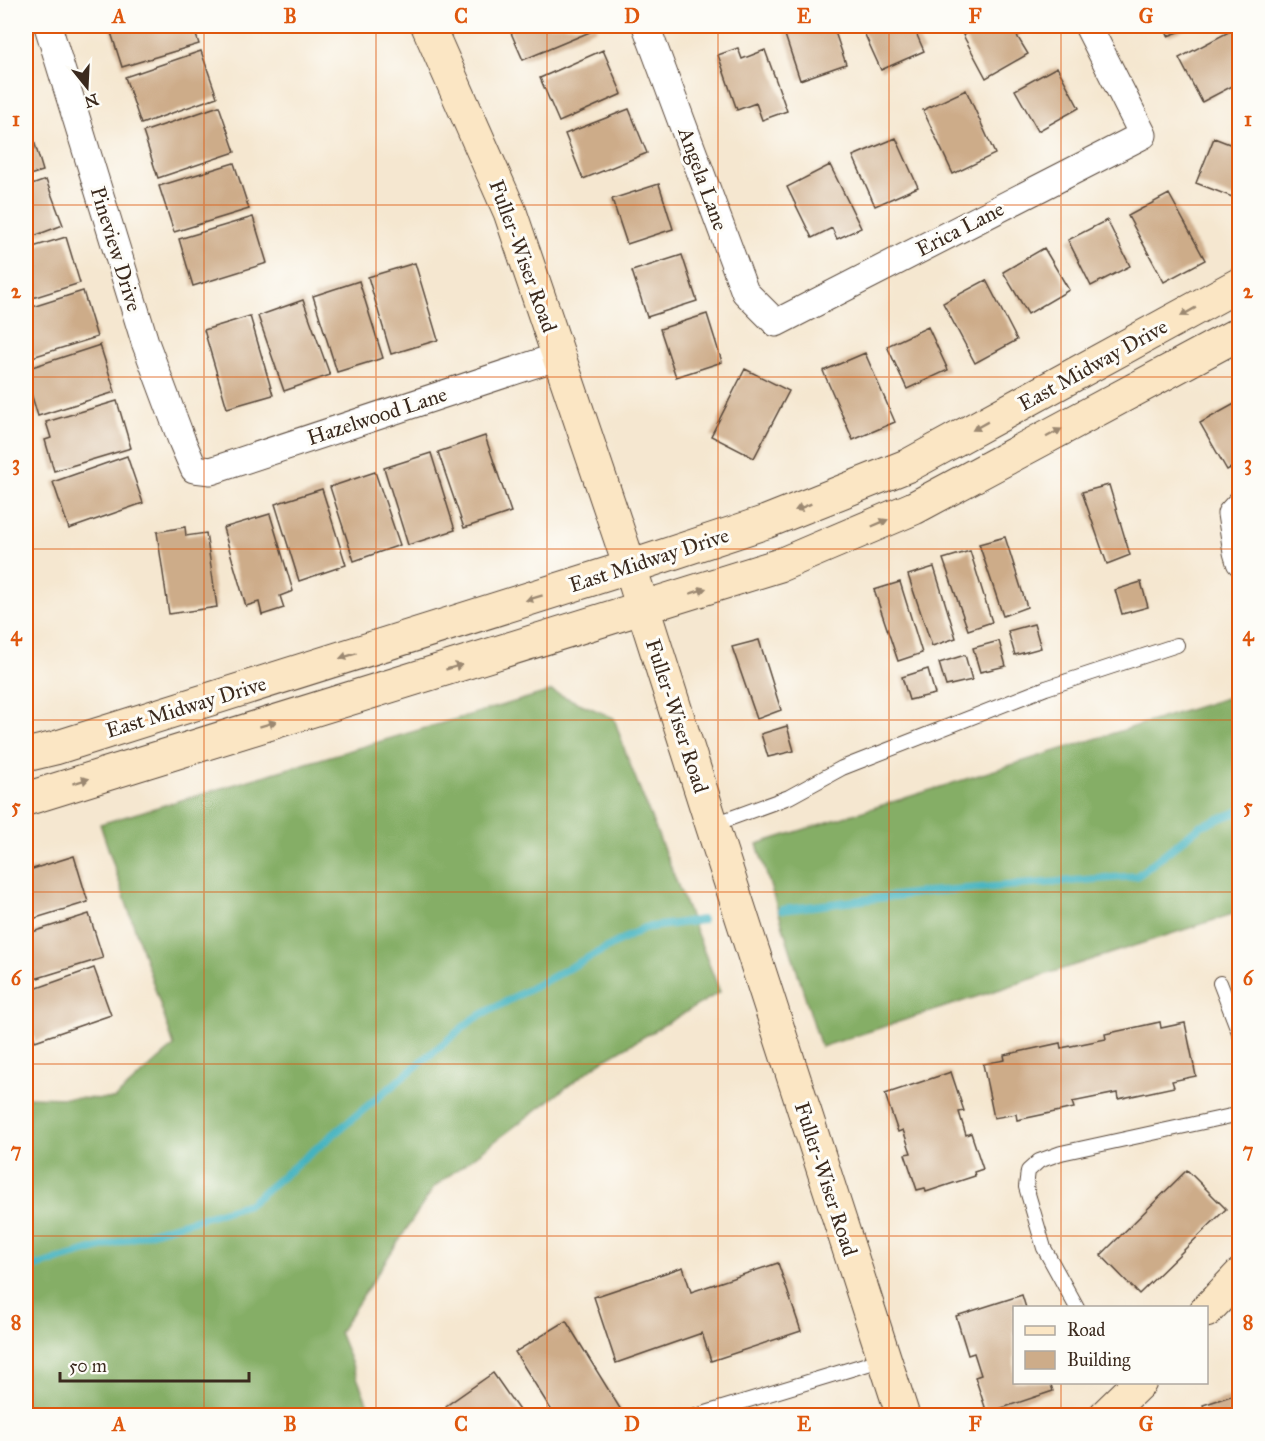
<svg xmlns="http://www.w3.org/2000/svg" width="1265" height="1441" font-family="'IM FELL Great Primer',serif">
  <rect width="100%" height="100%" fill="#fdfcf7"/>
  <filter id="ink" filterUnits="userSpaceOnUse"><feTurbulence type="fractalNoise" baseFrequency=".0167" numOctaves="2"/><feDisplacementMap in="SourceGraphic" scale="12" xChannelSelector="R" yChannelSelector="G"/><feConvolveMatrix kernelMatrix="1 2 1 2 8 2 1 2 1" color-interpolation-filters="sRGB"/></filter>
  <filter id="wash" filterUnits="userSpaceOnUse"><feTurbulence type="fractalNoise" baseFrequency=".008" numOctaves="4" result="noise"/><feDisplacementMap in="SourceGraphic" scale="24" xChannelSelector="R" yChannelSelector="G"/><feGaussianBlur stdDeviation="1.35" result="paint"/><feColorMatrix in="noise" values="0 0 0 0 0 0 0 0 0 0 0 0 0 0 0 0 0 1.4 0 .05"/><feComposite in="paint" operator="in"/></filter>
  <g filter="url(#wash)">
    <rect width="100%" height="100%" fill="#f5e7d0"/>
    <path fill="#85ae66" stroke="#606c42" stroke-width="1.5" d="M551,691L614,718L626,754L720,992L599,1063L434,1187L339,1332L372,1415H26V1097L114,1099L174,1046L100,824Z
      M1239,694V912L821,1047L757,844Z"/>
    <g fill="none" stroke-linecap="round" stroke-linejoin="round">
      <path stroke="#45b3c0" stroke-width="8" d="M782,910L927,892L1137,876L1200,826L1240,811
        M26,1269L249,1204L472,1020L644,928L702,920"/>
    </g>
    <g id="blocks">
      <path fill="#cdac89" d="M109,26H193L199,44L122,67Z
        M508,26H596L597,29L523,60Z
        M803,26H833L846,64L800,80L784,32Z
        M861,26H913L924,51L881,70Z
        M979,26H1035L1017,36L1028,54L986,78L963,35Z
        M1164,26H1195L1168,36Z
        M1240,26V82L1202,102L1179,58Z
        M738,48L742,59L765,50L787,111L762,120L756,103L737,110L718,55Z
        M603,50L622,94L559,122L540,78Z
        M201,51L217,97L141,124L125,77Z
        M1057,67L1079,108L1038,131L1015,90Z
        M966,90L995,154L953,174L923,110Z
        M219,106L235,152L158,178L143,132Z
        M629,109L647,153L583,179L565,134Z
        M29,124L43,171L26,176V125Z
        M896,138L918,187L875,206L853,156Z
        M1214,138L1240,148V200L1196,183Z
        M234,163L249,209L174,232L159,186Z
        M830,165L861,228L837,239L832,228L812,238L787,187Z
        M46,180L63,225L26,239V187Z
        M659,184L673,229L627,244L612,199Z
        M1169,194L1205,260L1164,282L1128,216Z
        M253,217L267,263L193,286L179,239Z
        M1107,220L1130,266L1091,286L1068,240Z
        M66,237L80,283L26,300V249Z
        M1044,248L1069,290L1028,314L1003,272Z
        M682,255L697,301L647,317L632,271Z
        M415,263L438,340L391,354L368,277Z
        M986,280L1017,340L975,363L943,303Z
        M359,281L383,358L337,372L313,296Z
        M83,291L97,337L26,359V309Z
        M303,300L330,375L284,391L258,316Z
        M707,314L722,362L676,377L660,329Z
        M250,316L273,395L227,408L204,330Z
        M928,327L948,370L907,389L887,346Z
        M100,345L115,392L38,416L26,377V369Z
        M865,353L895,422L853,440L823,371Z
        M745,369L789,391L754,458L711,436Z
        M117,401L131,448L54,471L45,440L51,438L46,422Z
        M1238,402L1240,405V463L1227,470L1200,423Z
        M485,436L511,512L464,528L438,452Z
        M431,453L455,530L408,545L384,468Z
        M127,456L143,503L69,529L53,482Z
        M375,472L400,545L354,561L330,487Z
        M1109,485L1130,555L1107,564L1082,492Z
        M322,489L346,565L299,581L275,504Z
        M270,514L293,591L280,596L284,608L262,615L259,602L246,606L223,528Z
        M185,527L186,536L206,533L217,607L169,614L157,532Z
        M1005,537L1027,607L1003,616L979,544Z
        M970,551L992,622L968,630L943,559Z
        M934,567L956,638L932,646L908,575Z
        M900,582L922,653L898,661L874,590Z
        M1141,582L1148,607L1122,614L1115,590Z
        M1034,624L1041,648L1015,655L1008,631Z
        M759,640L781,710L757,719L732,647Z
        M999,641L1006,666L980,672L973,648Z
        M965,655L972,680L946,686L939,663Z
        M928,669L935,694L909,700L902,677Z
        M787,726L794,751L768,757L761,734Z
        M74,856L88,902L26,921V871Z
        M89,914L103,958L28,981L26,974V934Z
        M94,968L111,1015L35,1041L26,1013V992Z
        M1160,1022L1161,1028L1185,1023L1196,1076L1172,1081L1174,1087L1118,1099L1117,1093L1072,1102L1074,1108L1017,1120L1016,1114L994,1118L983,1064L1005,1060L1004,1055L1060,1043L1061,1048L1106,1039L1105,1034Z
        M951,1072L964,1111L959,1112L966,1135L971,1133L983,1169L974,1172L975,1176L926,1192L925,1188L917,1190L905,1154L911,1153L903,1130L898,1132L885,1094Z
        M1187,1170L1226,1209L1139,1294L1101,1255Z
        M778,1263L801,1331L711,1361L702,1333L616,1363L594,1297L683,1267L691,1292Z
        M1022,1295L1026,1308H1014V1382H1050L1053,1391L987,1413L975,1377L981,1375L974,1353L968,1355L956,1316Z
        M566,1321L621,1410L612,1416H555L515,1352Z
        M493,1373L523,1416H453L446,1406Z
        M1240,1393V1416H1206L1203,1405Z"/>
    </g>
  </g>
  <g filter="url(#ink)">
    <use href="#blocks" fill-opacity="0" stroke="#574639" stroke-width="1.5"/>
    <g fill="none" stroke-linecap="round" stroke-linejoin="round">
      <g stroke="#574639" stroke-width="16">
        <path id="lane" d="M712,825L789,797L842,768L1046,688L1177,645
          M1220,983L1240,1035
          M1077,1308L1044,1248L1026,1187L1028,1171L1039,1161L1061,1153L1240,1114
          M696,1416L884,1359"/>
      </g>
      <g stroke="#574639" stroke-width="29">
        <path id="street" d="M48,26L145,342L182,441L194,469L211,471L559,356
          M646,26L745,292L776,323L1143,135L1088,26
          M1240,504L1231,514L1237,552L1240,562"/>
      </g>
      <g stroke="#574639" stroke-width="35">
        <path id="secondary" d="M428,26L510,212L630,567L712,825L903,1416
          M26,755L55,748L630,567L766,522L909,465L1240,284
          M26,799L780,565L914,508L1240,333
          M1206,1311L1240,1275
          M1105,1416L1140,1382"/>
      </g>
      <use href="#lane" stroke="#fff" stroke-width="14"/>
      <use href="#street" stroke="#fff" stroke-width="27"/>
      <use href="#secondary" stroke="#fbe6c4" stroke-width="33"/>
    </g>
    <defs><path id="oneway-solid" d="M-6-.8H1V-3.2L6.5 0L1 3.2V.8H-6Z" transform="scale(1.5)"/></defs>
    <g fill="#9b8871">
      <use href="#oneway-solid" transform="translate(1188 312) rotate(151)"/>
      <use href="#oneway-solid" transform="translate(980 426) rotate(151)"/>
      <use href="#oneway-solid" transform="translate(1054 433) rotate(-28)"/>
      <use href="#oneway-solid" transform="translate(803 507) rotate(158)"/>
      <use href="#oneway-solid" transform="translate(880 523) rotate(-23)"/>
      <use href="#oneway-solid" transform="translate(698 591) rotate(-18)"/>
      <use href="#oneway-solid" transform="translate(534 598) rotate(163)"/>
      <use href="#oneway-solid" transform="translate(348 656) rotate(163)"/>
      <use href="#oneway-solid" transform="translate(454 667) rotate(-17)"/>
      <use href="#oneway-solid" transform="translate(268 724) rotate(-17)"/>
      <use href="#oneway-solid" transform="translate(81 781) rotate(-17)"/>
    </g>
  </g>
  <path fill="none" stroke="#df570d" stroke-width="1.5" stroke-opacity="0.55" d="M204,26V1416M376,26V1416M547,26V1416M718,26V1416M889,26V1416M1061,26V1308M26,205H1240M26,377H1240M26,549H1240M26,720H1240M26,892H1240M26,1064H1240M26,1236H1240M1061,1382V1416"/>
  <g text-anchor="middle" stroke-width="6" stroke-linejoin="round" paint-order="stroke">
    <g font-size="21" fill="#3b2a1e" stroke="#fdfcf7">
      <text transform="translate(703 179) rotate(70)" y="7">Angela Lane</text>
      <text transform="translate(960 229) rotate(-27)" y="7">Erica Lane</text>
      <text transform="translate(116 249) rotate(73)" y="7">Pineview Drive</text>
      <text transform="translate(523 256) rotate(70)" y="7">Fuller-Wiser Road</text>
      <text transform="translate(1093 365) rotate(-29)" y="7">East Midway Drive</text>
      <text transform="translate(377 416) rotate(-18)" y="7">Hazelwood Lane</text>
      <text transform="translate(649 560) rotate(-18)" y="7">East Midway Drive</text>
      <text transform="translate(186 707) rotate(-17)" y="7">East Midway Drive</text>
      <text transform="translate(677 716) rotate(72)" y="7">Fuller-Wiser Road</text>
      <text transform="translate(826 1179) rotate(72)" y="7">Fuller-Wiser Road</text>
    </g>
  </g>
  <rect width="1265" height="1441" fill="none" stroke="#fdfcf7" stroke-width="66"/>
  <rect x="1013" y="1306" width="195" height="78" fill="#fdfcf7" stroke="#afa8a0" stroke-width="1.5"/>
  <rect x="1025" y="1326" width="30" height="9" fill="#fbe6c4" stroke="#afa8a0" stroke-width="1.5"/>
  <text x="1067" y="1336" font-size="18" fill="#3b2a1e">Road</text>
  <rect x="1025" y="1351" width="30" height="18" fill="#cdac89" stroke="#afa8a0" stroke-width="1.5"/>
  <text x="1067" y="1366" font-size="18" fill="#3b2a1e">Building</text>
  <g transform="translate(87 87) rotate(162)" stroke="#fdfcf7" stroke-width="4.5" paint-order="stroke">
  <path d="M0-4.5L10 22L0 15L-10 22Z" fill="#3b2a1e"/>
  <text y="-9" font-size="16" font-weight="bold" text-anchor="middle" fill="#3b2a1e">N</text>
  </g>
  <path d="M60 1372v9h189v-9" fill="none" stroke="#3b2a1e" stroke-width="3"/>
  <text x="69" y="1372" font-size="18" fill="#3b2a1e" stroke="#fdfcf7" stroke-width="4.5" paint-order="stroke">50 m</text>
  <rect x="33" y="33" width="1199" height="1375" fill="none" stroke="#df570d" stroke-width="2"/>
  <g font-size="20" text-anchor="middle" font-weight="bold" fill="#df570d">
    <text x="119" y="23">A</text>
    <text x="290" y="23">B</text>
    <text x="461" y="23">C</text>
    <text x="632" y="23">D</text>
    <text x="804" y="23">E</text>
    <text x="975" y="23">F</text>
    <text x="1146" y="23">G</text>
    <text x="16" y="126">1</text>
    <text x="1248" y="126">1</text>
    <text x="16" y="298">2</text>
    <text x="1248" y="298">2</text>
    <text x="16" y="470">3</text>
    <text x="1248" y="470">3</text>
    <text x="16" y="641">4</text>
    <text x="1248" y="641">4</text>
    <text x="16" y="813">5</text>
    <text x="1248" y="813">5</text>
    <text x="16" y="985">6</text>
    <text x="1248" y="985">6</text>
    <text x="16" y="1157">7</text>
    <text x="1248" y="1157">7</text>
    <text x="16" y="1329">8</text>
    <text x="1248" y="1329">8</text>
    <text x="119" y="1431">A</text>
    <text x="290" y="1431">B</text>
    <text x="461" y="1431">C</text>
    <text x="632" y="1431">D</text>
    <text x="804" y="1431">E</text>
    <text x="975" y="1431">F</text>
    <text x="1146" y="1431">G</text>
  </g>
</svg>
